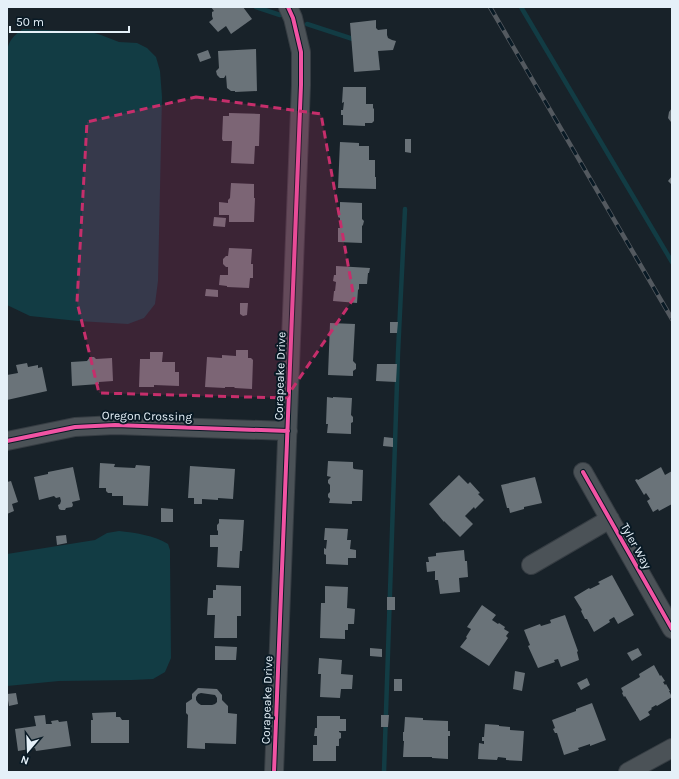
<svg xmlns="http://www.w3.org/2000/svg" width="679" height="779" font-family="Karla,sans-serif">
  <rect width="100%" height="100%" fill="#182229"/>
  <path fill="#123c44" d="M23,29L91,32L101,35L119,42L137,43L147,48L156,57L160,71L162,97L158,281L155,304L144,318L128,324L78,321L30,316L7,305V51C9,40 14,35 23,29Z
    M119,531C135,533 154,535 168,544L170,550V558L171,658L165,672L153,679L132,680L59,681L7,686V554L95,540L107,533Z"/>
  <g fill="none" stroke-linecap="round" stroke-linejoin="round">
    <path stroke="#123c44" stroke-width="4.5" d="M256,7L280,15
      M521,7L672,262
      M307,24L356,40
      M384,772L398,353L405,209"/>
  </g>
  <path fill="#6a7379" fill-rule="evenodd" d="M211,7H243L252,19L231,34L226,26L218,32L209,22L213,19L212,16V12L214,11Z
    M376,20V28L378,30L387,29V35L388,38L392,40L396,41L393,50L378,51L380,70L354,72L350,23Z
    M256,49L257,91L235,92V91H231L227,88L226,75L224,78H220L217,75L216,71L219,68L218,51Z
    M208,50L211,58L200,62L197,54Z
    M343,87H366V104H373V108L374,109V121L372,123H365V126L343,125V115H341V110H343L344,102L342,103Z
    M672,108V122H671L668,118L669,112Z
    M229,113L260,114L259,146H255L254,164L231,163L232,141H223L222,139L223,116H229Z
    M405,139H411V153L405,152Z
    M340,142L359,143V146H369V160H375V177H376V189L338,188Z
    M672,176V185L668,181Z
    M231,183L254,184V198H255L254,222H229V215H219V202L228,203V200L230,198Z
    M340,202L362,203V219L364,221L363,225L362,226V243L338,242V228H340V218L338,217V211H340Z
    M214,217L226,218L225,227L213,226Z
    M229,248L252,249L251,264H253V278H250L249,288L227,287V286L219,285L220,275H228V267H226L223,264V259L226,256H228Z
    M336,266L370,268L369,273H368L367,284H359V289L358,290L357,303L333,301L334,291H335L336,282L333,281L334,275H336Z
    M206,289L218,290V297L205,296Z
    M240,303H248L247,315L243,316L240,314Z
    M390,322H398L397,333H390Z
    M330,323L355,324L353,361L356,364V369L353,371V376L328,375Z
    M236,350H248V358H251L253,360L252,389L235,388L234,387H225V388L205,387L207,357L222,358V355L236,356Z
    M150,352H163L162,362H175V372H179V386L154,385V387H139L140,359H150Z
    M90,357H94L96,359L112,358L113,381L99,382V384L72,386L71,362L87,361Z
    M27,363L28,367L38,365V368L42,367L47,391L7,400V375L18,373L16,365Z
    M377,364H397L396,382L376,381Z
    M327,397L333,398V397L352,398L351,415L353,417V422L351,423V434L327,433L328,424H326Z
    M384,437L393,438V447L383,446Z
    M328,461L353,462V468L354,469L363,470L362,501H352V504L329,503L330,499L328,497V494L330,492V485L328,483V480L331,477L327,476Z
    M100,463L115,464L114,467L135,468L136,465L150,466L148,506L123,505V496H112V493H108L106,491V488H99Z
    M190,466L235,469L233,499L218,498V500L202,499V504H194V498H188Z
    M73,467L80,500L72,502L73,505L72,507L66,508L65,510H61L59,509L58,505L60,504L61,501L60,497L56,498L54,496L39,500L34,477L48,474V472Z
    M661,467L665,475L672,471V504L659,511L658,509L653,512L647,501L650,499L646,493L644,495L635,480L637,479L638,480Z
    M459,475L468,484L470,482L480,493L478,494L484,500L475,509L474,507L465,516L473,524L460,537L444,521V522L429,504Z
    M535,477L542,503L524,507V509L510,513L509,508H507L501,485Z
    M11,481L18,502L12,504L14,511L7,514V482Z
    M161,508L173,509V522H161Z
    M219,519L244,520L242,551H240L239,568L217,567L218,547H210V535H218V531L217,530V525L219,523Z
    M325,528L348,529L347,540H351L350,549L356,550V558H348V565L326,564V555L324,554V548L326,549L327,540H324Z
    M66,535L67,543L57,545L56,536Z
    M464,550L465,561H467L468,577L459,578L460,592L440,594L438,580H435V571L427,572L426,562H429L428,557L436,556V553Z
    M612,575L634,615L618,624L614,617L609,620L610,622L594,632L587,619H585L581,611L582,610L574,597L589,588L590,589L600,584L598,582Z
    M216,585L241,586V616H237V638H214L215,615H207L208,598H213V590H216Z
    M325,586L348,587L347,608L355,609L354,624H348V630H345V639L320,638L321,603H325Z
    M387,597H395V610H387Z
    M482,605L496,615L492,620L498,624L499,623L505,627L504,629L509,632L506,636L508,638L489,666L460,647L467,638L466,637L471,629L467,627Z
    M565,615L578,651L577,652L579,660L561,667L558,659L554,660L555,662L538,668L528,646L530,645L524,630L540,624L541,626L551,623L550,620Z
    M215,646L237,647L236,660H215Z
    M370,648L382,649V657L370,656Z
    M638,648L642,655L632,661L627,653Z
    M319,658L342,660L341,674L353,675L352,689H341L340,698L320,697L321,674H318Z
    M654,665L660,676L661,675L665,681L663,682L665,685L666,684L670,691H669L672,697L657,706L656,705L651,708L652,709L648,712L650,715L640,721L625,696L624,697L622,693L623,692L621,688L640,677L639,674Z
    M515,671L525,673L522,691L513,689Z
    M587,678L590,685L581,690L577,683Z
    M394,679H402V691H394Z
    M198,688L217,689L222,695V700L228,706V713L237,714L236,744L205,743V749L187,748L188,715L186,713V703L192,699V694ZM201,693L215,695L217,698V702L215,704L212,705H201L198,703L196,700V697L198,694Z
    M16,693L18,704L9,706L7,694Z
    M592,703L606,740L590,746V744L578,748L579,750L564,755L557,733H555L553,729L555,728L552,720L576,711V709Z
    M116,712V717H120L122,720H129V743H91V720H93L92,713Z
    M45,715L46,724H52L51,721L58,720L59,722L67,721L71,746L36,751L35,748L18,751L15,729L36,726L34,716Z
    M381,715H389L388,727H381Z
    M317,716H340V719H346V731H339V732L341,733V738L339,739V746H336V761H313V745H317V736H314L315,728H317Z
    M405,717L423,718V720L448,721V731H450V736H448V759L432,758V757H403L404,741H403V732H404Z
    M485,724L499,725V726L510,727V730L524,731L522,761L506,760V758L498,757L497,760L478,759L479,743L484,744V741H482V737H484Z"/>
  <g fill="none" stroke-linecap="round" stroke-linejoin="round">
    <g stroke="#363d43" stroke-width="20">
      <path id="minor" d="M7,441L75,427L115,425L288,431
        M583,472L672,629
        M531,565L610,519
        M274,772L301,85V52L293,18L288,7
        M628,772L672,748"/>
    </g>
    <use href="#minor" stroke="#4b5257" stroke-width="18"/>
    <g stroke="#53595f" stroke-width="4.5">
      <path id="rail" d="M490,7L672,319"/>
    </g>
    <use href="#rail" stroke="#091a25" stroke-width="3" stroke-dasharray="9" stroke-linecap="butt"/>
    <g stroke="#091a25" stroke-width="6">
      <path id="cycleway" d="M7,441L75,427L115,425L288,431
        M583,472L672,629
        M274,772L301,85V52L293,18L288,7"/>
    </g>
    <use href="#cycleway" stroke="#f153a3" stroke-width="4"/>
  </g>
  <path fill="#c62e6b" fill-opacity="0.2" stroke="#c62e6b" stroke-width="3" stroke-dasharray="8 5" stroke-linejoin="round" d="M196,97L321,114L354,298L286,398L99,393L77,302L87,122Z"/>
  <g text-anchor="middle" stroke-width="4" stroke-linejoin="round" paint-order="stroke">
    <g font-size="12" fill="#e5f0f8" stroke="#091a25">
      <text transform="translate(280 376) rotate(-88)" y="4">Corapeake Drive</text>
      <text transform="translate(147 416) rotate(1)" y="4">Oregon Crossing</text>
      <text transform="translate(636 546) rotate(61)" y="4">Tyler Way</text>
      <text transform="translate(267 700) rotate(-88)" y="4">Corapeake Drive</text>
    </g>
  </g>
  <rect width="679" height="779" fill="none" stroke="#e5f0f8" stroke-width="16"/>
  <g transform="translate(28 751) rotate(199)" stroke="#091a25" stroke-width="3" paint-order="stroke">
  <path d="M0-3L7 15L0 10L-7 15Z" fill="#e5f0f8"/>
  <text y="-6" font-size="11" font-weight="bold" text-anchor="middle" fill="#e5f0f8">N</text>
  </g>
  <path d="M10 26v6h119v-6" fill="none" stroke="#e5f0f8" stroke-width="2"/>
  <text x="16" y="26" font-size="12" fill="#e5f0f8" stroke="#091a25" stroke-width="3" paint-order="stroke">50 m</text>
</svg>
